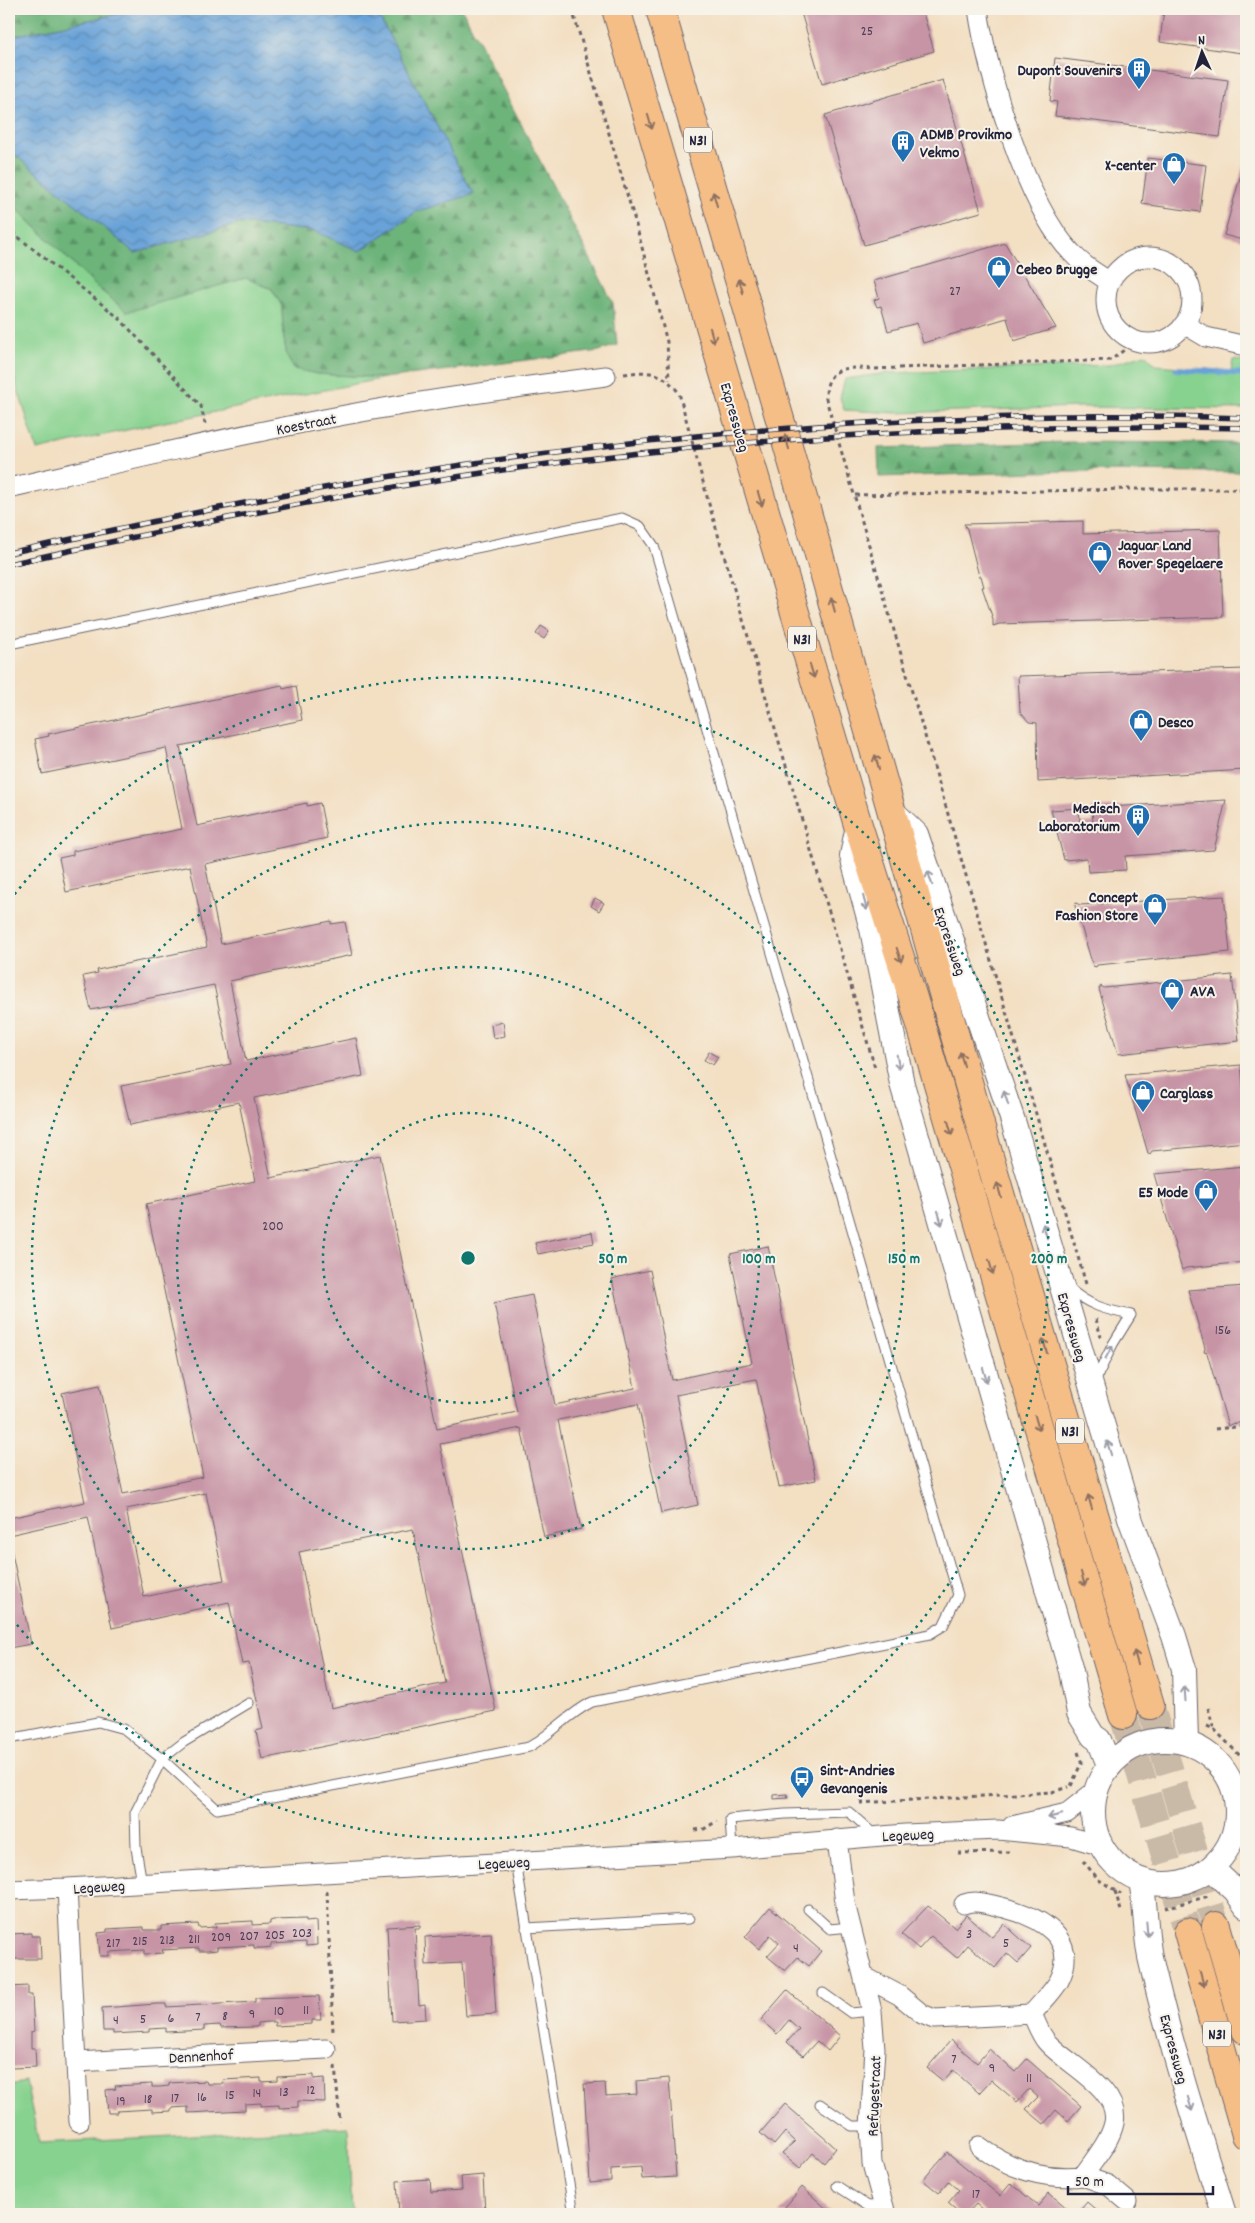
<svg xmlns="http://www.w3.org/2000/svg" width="1255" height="2223" font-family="Dekko,sans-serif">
  <defs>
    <pattern id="forest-firs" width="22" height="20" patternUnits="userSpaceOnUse" patternTransform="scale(1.25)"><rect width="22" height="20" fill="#6db47a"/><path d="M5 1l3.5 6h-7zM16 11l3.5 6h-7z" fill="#599265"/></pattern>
    <pattern id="water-waves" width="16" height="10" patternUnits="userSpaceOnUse" patternTransform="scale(1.25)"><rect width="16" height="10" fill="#68a2d8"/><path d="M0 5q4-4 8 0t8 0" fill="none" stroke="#5584b0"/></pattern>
  </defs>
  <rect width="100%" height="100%" fill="#f7f3e8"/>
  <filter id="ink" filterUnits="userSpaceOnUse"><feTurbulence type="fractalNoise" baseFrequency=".02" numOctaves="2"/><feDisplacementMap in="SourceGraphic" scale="10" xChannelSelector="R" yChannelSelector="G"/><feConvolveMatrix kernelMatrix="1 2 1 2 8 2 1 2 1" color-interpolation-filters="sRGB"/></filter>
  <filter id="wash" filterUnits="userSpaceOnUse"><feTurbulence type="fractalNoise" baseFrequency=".0096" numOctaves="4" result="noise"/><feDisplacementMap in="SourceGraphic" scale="20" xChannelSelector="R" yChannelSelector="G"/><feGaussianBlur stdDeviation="1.12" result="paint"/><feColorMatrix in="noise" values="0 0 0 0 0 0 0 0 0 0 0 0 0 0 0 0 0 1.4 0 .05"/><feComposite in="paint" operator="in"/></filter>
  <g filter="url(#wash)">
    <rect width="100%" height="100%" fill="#f3dfc2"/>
    <path fill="#87d28f" stroke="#547a65" d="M9,201L98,288L199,290L246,278L272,289L282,306L283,333L287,356L294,368L317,374L385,378L145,426L37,450L9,361Z
      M1145,354L1156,365L1231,371L1233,360L1246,361V409L1081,407L897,413L844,410L840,398L845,379L888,373L1109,365Z
      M26,2082L39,2143L348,2127L352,2214H9V2085Z"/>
    <path fill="url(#forest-firs)" stroke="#486b5a" d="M9,9H141L9,37Z
      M375,9H462L613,303L617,345L599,351L385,378L317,374L294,369L287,357L283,333L282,306L272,289L246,278L127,312L98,288L9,201V150L135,253L241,223L314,231L360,251L416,212L473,194Z
      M1067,442L1246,443V472L1067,471L879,477L878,448Z"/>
    <path fill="url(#water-waves)" stroke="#45628a" d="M141,9H375L473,194L416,212L360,251L314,231L241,223L135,253L9,150V37Z"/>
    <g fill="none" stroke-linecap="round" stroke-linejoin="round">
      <path stroke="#68a2d8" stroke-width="5.5" d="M1176,369L1246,374"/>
    </g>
    <g id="blocks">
      <path fill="#c794a6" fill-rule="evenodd" d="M800,9H922L934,51L822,84Z
        M1164,9H1246V39L1242,53L1160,42Z
        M1055,58L1228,80L1220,137L1055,116L1057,102L1050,101Z
        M943,80L981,212L864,245L825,115Z
        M1246,156V241L1224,235Z
        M1148,158L1206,165L1200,212L1142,204Z
        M1005,243L1056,328L1014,341L1007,318L923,343L917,323L888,331L881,306L877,307L874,300L879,298L874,281Z
        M1083,521V534L1220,530L1223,617L999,624L993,626V619L982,587H984L981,576H979L967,529L964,524Z
        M541,626L549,631L544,639L536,634Z
        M1246,669V718H1244L1246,770L1038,782L1037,723L1029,722L1020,712L1018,676Z
        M282,685L283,689L296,686L302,720L180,746L197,826L307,803V806L320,803L327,838L205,864L221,944L331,921V924L345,922L352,955L230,981L246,1061L356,1038L363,1076L254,1098L271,1178L380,1155L437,1429L517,1412L494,1303L532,1295L555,1405L635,1388L612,1279L631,1274L650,1270L672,1380L752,1363L730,1254L768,1246L816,1480L779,1487L756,1379L676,1395L698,1505L661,1513L638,1404L558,1420L581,1529L544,1537L521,1428L440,1444L496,1711L262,1759L256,1731L263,1729L249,1663L242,1664L229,1602L112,1628L88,1517L9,1535V1518L85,1502L62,1393L100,1385L123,1494L203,1477L146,1204L255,1181L239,1102L130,1125L121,1086L231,1064L214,985L91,1010L83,976L98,973L97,970L207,947L190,866L66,892L59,858L73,855V851L182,829L166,748L42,774L35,739L49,736L48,734ZM206,1493L224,1580L144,1597L126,1509ZM413,1529L445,1683L331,1708L299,1552Z
        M1226,800L1214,850L1125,856L1126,870L1088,872L1087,858L1064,860L1051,810L1079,808L1080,823L1093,822L1092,808Z
        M1224,896L1230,952L1097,965L1096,967L1093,966L1075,906L1076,903L1080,905Z
        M595,898L604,903L599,911L591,906Z
        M1232,975L1239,1041L1118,1054L1099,989L1101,986L1104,988Z
        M503,1022L505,1036L493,1038L491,1025Z
        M709,1052L718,1057L713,1065L704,1060Z
        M1241,1065L1246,1115V1142L1152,1151L1150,1154L1148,1153L1125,1075Z
        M1246,1166V1262L1186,1268L1182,1270L1154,1174Z
        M592,1232L594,1243L538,1254L535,1243Z
        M1246,1286V1422L1231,1424L1228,1426L1207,1353L1204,1352L1205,1348L1188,1290Z
        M9,1539L31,1644L9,1648Z
        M787,1794L788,1798L774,1799V1795Z
        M928,1906L955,1928L966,1915L992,1937L1004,1924L1031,1948L1018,1963L1007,1953L995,1968L968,1945L957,1958L931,1936L919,1949L901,1934Z
        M770,1907L821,1951L809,1966L798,1957L785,1971L767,1956L779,1943L770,1935L759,1949L745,1937Z
        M306,1919V1922L316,1921L317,1945L306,1946V1942L271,1944V1947L263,1948H254V1945L217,1947V1950L208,1951H199V1948L162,1950L163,1953L144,1954V1950L109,1952V1956H100L98,1933L107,1932V1929L144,1927V1930H161V1926L198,1924L199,1928L216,1927L215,1923L253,1921V1925L270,1924V1921L273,1920Z
        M420,1925V1928H415L419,2005L425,2004L426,2019L392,2021L387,1927Z
        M31,1933V1936H40L41,1959H14V1964H9V1934Z
        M491,1933L496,2014L466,2016L462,1963L426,1965L425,1937Z
        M28,1986V1995H32L34,2031L31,2032V2048H35L36,2067L11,2068L10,2050H9V1987Z
        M787,1990L840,2036L828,2051L817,2041L803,2056L787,2042L799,2029L789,2020L777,2034L761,2020Z
        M319,1996L321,2020H312V2024L275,2026V2022H266L258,2023V2026L255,2027L221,2028L220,2025L204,2026V2030L166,2032V2028L149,2029V2032L113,2034V2031H103L102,2008L156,2004H166V2007L255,2002V1998Z
        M951,2040L977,2063L989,2049L1015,2072L1027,2059L1081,2106L1068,2121L1056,2110L1044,2124L1026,2109L1038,2097L1029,2089L1017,2102L991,2080L979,2093L953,2070L943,2081L927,2068Z
        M314,2075V2079L324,2078L325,2102L298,2101V2107L279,2108V2105L261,2106V2103L245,2104V2110L188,2113V2107L171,2108V2111L152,2112V2109L117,2111V2113H108L106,2090L116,2089L115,2086L152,2084V2087H160L169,2086V2083L206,2081L207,2084H224L223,2080L261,2078V2082L278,2081V2077Z
        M669,2078L676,2177L642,2179L641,2167L611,2169V2181L590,2183L584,2084L605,2083L606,2096L637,2094L636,2081Z
        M785,2104L836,2148L824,2163L813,2153L800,2168L782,2153L795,2141L785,2132L774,2145L760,2133Z
        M947,2152L1000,2196L1011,2183L1038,2206L1049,2193L1074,2214H988L976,2204L967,2214H961L948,2203L959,2190L949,2181L939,2193L923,2180Z
        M483,2175L485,2214H399L397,2181L430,2179L431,2192L462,2190L461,2177Z
        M802,2187L828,2210L833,2214H779Z
        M1087,2202L1088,2203L1101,2214H1077Z"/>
    </g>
  </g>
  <g filter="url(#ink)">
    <use href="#blocks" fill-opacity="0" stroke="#6b646a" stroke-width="1"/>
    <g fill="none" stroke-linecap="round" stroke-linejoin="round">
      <path stroke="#c9b9a7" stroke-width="28" stroke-dasharray="28 14" stroke-linecap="butt" d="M1150,1705L1216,1926
        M1123,1715L1188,1932"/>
      <g stroke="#6b646a" stroke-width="11">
        <path id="service" d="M9,644L622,518L640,526L654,546L958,1595L943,1626L930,1634L592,1702C568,1714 552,1734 529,1747L217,1809L162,1759L124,1729L98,1722L9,1739
          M1069,1288C1087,1305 1106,1310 1131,1315L1113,1344L1095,1381
          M732,1849L730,1819L785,1814L849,1812L876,1836
          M520,1861L518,1874L574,2214
          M142,1883L136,1848L135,1813L162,1759L184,1742L249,1703
          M808,1909L830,1929L850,1927
          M526,1928L689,1919
          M823,1993L851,2013L872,2011
          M820,2104L852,2126H870
          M837,2186L868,2206L883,2205"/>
      </g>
      <g stroke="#6b646a" stroke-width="21">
        <path id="minor" d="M978,9C987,73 1026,205 1071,252C1082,265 1096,273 1110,282
          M1106 300a43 43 0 1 1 86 0a43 43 0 1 1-86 0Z
          M1184,324L1206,337L1246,346
          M9,488C121,462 232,436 345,415C431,399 519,387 606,376
          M1012,1826L1067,1813L1095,1791
          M837,1839L845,1903L872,2011L875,2049L870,2126L872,2164L886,2214
          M67,1888L79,2122
          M9,1890L67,1888L732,1849L905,1834L998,1830L1071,1837L1098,1845
          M865,1977L899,1995L922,2014L934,2019L1032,2014C1041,2003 1052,1993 1059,1981C1081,1938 1039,1917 1005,1908C991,1905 977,1899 964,1904
          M76,2062L326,2049
          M979,2146C1009,2169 1045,2180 1083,2176C1093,2161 1110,2142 1114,2123C1121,2088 1065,2064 1046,2041C1040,2034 1036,2022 1032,2014
          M1083,2176L1108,2185L1127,2201"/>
      </g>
      <g stroke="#6b646a" stroke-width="26">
        <path id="tertiary" d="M890,809L916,834L1013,1121L1131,1521L1174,1636L1184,1669L1186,1742
          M858,825L852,856L872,929L902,1084L1071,1671L1079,1713L1093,1736L1099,1740L1109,1765
          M1093 1812a72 72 0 1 1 144 0a72 72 0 1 1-144 0Z
          M1211,1868L1236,1891L1246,1906
          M1141,1881C1146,1906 1145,1932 1150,1957C1170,2044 1197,2129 1224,2214"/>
      </g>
      <g stroke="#6b646a" stroke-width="30">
        <path id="trunk" d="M616,9L858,825L913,998L1123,1715
          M660,9L805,505L989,1156L1150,1705
          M1216,1926L1246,2030
          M1188,1932L1246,2135"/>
      </g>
      <path stroke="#6b646a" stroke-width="3" stroke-dasharray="4 4" stroke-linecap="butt" d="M572,9L635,221L667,342L669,380
        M9,225L12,232L119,318L201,406L205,424
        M624,374C650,370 663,372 679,393L709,504L875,1068
        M855,495L1131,489H1246
        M1086,1284L826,399C825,365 847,367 873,369L1111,360L1136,341
        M1096,1319L1101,1337
        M1215,1429L1246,1426
        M1208,1708L1214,1729
        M1207,1726L1214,1729L1246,1762
        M1078,1752L1081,1761
        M1071,1786L1083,1759
        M860,1803L1052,1792L1068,1787
        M695,1830L704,1829L717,1821
        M958,1853L1009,1852
        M1083,1861L1099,1880L1121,1894
        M327,1891L333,2032
        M1115,1891L1122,1914
        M1165,1908L1209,1896
        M335,2066L340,2122"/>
      <use href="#service" stroke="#fff" stroke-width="9"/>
      <use href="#minor" stroke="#fff" stroke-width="19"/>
      <use href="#tertiary" stroke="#fff" stroke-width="24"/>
      <use href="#trunk" stroke="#f6be87" stroke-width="28"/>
      <g stroke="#22223b" stroke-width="5.5">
        <path id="rail" d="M9,553C168,517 328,484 489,461C739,425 994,410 1246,418
          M9,564C168,529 328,496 489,472C740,436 993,423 1246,428"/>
      </g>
      <use href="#rail" stroke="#f7f3e8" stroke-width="4" stroke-dasharray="11" stroke-linecap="butt"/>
    </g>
    <defs><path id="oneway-shaft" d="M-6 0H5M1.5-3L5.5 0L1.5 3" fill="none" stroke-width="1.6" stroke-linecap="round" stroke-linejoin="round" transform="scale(1.25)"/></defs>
    <g stroke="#8c7061">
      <use href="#oneway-shaft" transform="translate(650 122) rotate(73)"/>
      <use href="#oneway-shaft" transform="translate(715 199) rotate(-106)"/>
      <use href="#oneway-shaft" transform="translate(741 286) rotate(-106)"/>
      <use href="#oneway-shaft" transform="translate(712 335) rotate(74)"/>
      <use href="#oneway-shaft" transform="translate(787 442) rotate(-106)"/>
      <use href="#oneway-shaft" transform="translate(760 499) rotate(73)"/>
      <use href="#oneway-shaft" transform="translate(833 605) rotate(-106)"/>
      <use href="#oneway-shaft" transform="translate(812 671) rotate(73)"/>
      <use href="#oneway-shaft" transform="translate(877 762) rotate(-106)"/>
      <use href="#oneway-shaft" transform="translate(899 955) rotate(72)"/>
      <use href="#oneway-shaft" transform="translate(962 1059) rotate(-106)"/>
      <use href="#oneway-shaft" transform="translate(950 1128) rotate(74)"/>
      <use href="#oneway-shaft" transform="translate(999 1190) rotate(-106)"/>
      <use href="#oneway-shaft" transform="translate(991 1267) rotate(74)"/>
      <use href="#oneway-shaft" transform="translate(1045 1346) rotate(-106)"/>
      <use href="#oneway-shaft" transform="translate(1037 1423) rotate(74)"/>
      <use href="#oneway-shaft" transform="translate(1090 1502) rotate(-106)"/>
      <use href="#oneway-shaft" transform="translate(1083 1579) rotate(74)"/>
      <use href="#oneway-shaft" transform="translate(1136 1658) rotate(-106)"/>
      <use href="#oneway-shaft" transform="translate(1202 1979) rotate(74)"/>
    </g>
    <g stroke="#9c9ca7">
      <use href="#oneway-shaft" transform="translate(930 878) rotate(-108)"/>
      <use href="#oneway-shaft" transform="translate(865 903) rotate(75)"/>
      <use href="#oneway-shaft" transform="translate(898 1062) rotate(80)"/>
      <use href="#oneway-shaft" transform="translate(1006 1098) rotate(-108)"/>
      <use href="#oneway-shaft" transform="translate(940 1218) rotate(74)"/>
      <use href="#oneway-shaft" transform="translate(1045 1231) rotate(-106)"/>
      <use href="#oneway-shaft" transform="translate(1109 1352) rotate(-62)"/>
      <use href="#oneway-shaft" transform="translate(985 1375) rotate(74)"/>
      <use href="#oneway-shaft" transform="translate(1109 1448) rotate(-107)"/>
      <use href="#oneway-shaft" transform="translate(1185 1694) rotate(-94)"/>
      <use href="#oneway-shaft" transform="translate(1055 1816) rotate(166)"/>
      <use href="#oneway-shaft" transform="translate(1147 1929) rotate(85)"/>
      <use href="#oneway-shaft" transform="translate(1190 2104) rotate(73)"/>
    </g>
  </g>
  <g fill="none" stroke="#0f766e" stroke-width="2.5" stroke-dasharray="2.5 5">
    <circle cx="468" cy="1258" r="145"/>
    <circle cx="468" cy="1258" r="291"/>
    <circle cx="468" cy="1258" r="436"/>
    <path d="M10 900A581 581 0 1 1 10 1616"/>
  </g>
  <defs>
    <g id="building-pin" transform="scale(1.25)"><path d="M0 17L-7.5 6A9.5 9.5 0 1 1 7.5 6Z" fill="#1f6fb2" stroke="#f7f3e8"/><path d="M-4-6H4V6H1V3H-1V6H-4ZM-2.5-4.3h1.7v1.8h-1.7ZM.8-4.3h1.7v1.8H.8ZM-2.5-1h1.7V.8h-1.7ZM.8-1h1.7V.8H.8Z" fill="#fff"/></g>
    <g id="shop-pin" transform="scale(1.25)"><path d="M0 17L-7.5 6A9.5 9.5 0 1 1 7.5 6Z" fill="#1f6fb2" stroke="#f7f3e8"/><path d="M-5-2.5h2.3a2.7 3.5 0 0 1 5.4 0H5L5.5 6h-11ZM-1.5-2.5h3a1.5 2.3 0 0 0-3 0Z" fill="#fff"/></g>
    <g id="bus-pin" transform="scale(1.25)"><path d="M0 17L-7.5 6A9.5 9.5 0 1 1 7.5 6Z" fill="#1f6fb2" stroke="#f7f3e8"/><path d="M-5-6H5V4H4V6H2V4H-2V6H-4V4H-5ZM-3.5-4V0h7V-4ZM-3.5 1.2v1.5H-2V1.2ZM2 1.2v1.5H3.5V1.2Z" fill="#fff"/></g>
  </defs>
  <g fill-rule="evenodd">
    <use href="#building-pin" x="1139" y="69"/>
    <use href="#building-pin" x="903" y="142"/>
    <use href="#shop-pin" x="1174" y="164"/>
    <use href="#shop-pin" x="999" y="268"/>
    <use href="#shop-pin" x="1100" y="553"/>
    <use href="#shop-pin" x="1141" y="721"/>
    <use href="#building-pin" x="1138" y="816"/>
    <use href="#shop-pin" x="1155" y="905"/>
    <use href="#shop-pin" x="1172" y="990"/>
    <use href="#shop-pin" x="1143" y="1092"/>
    <use href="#shop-pin" x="1206" y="1191"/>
    <use href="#bus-pin" x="802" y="1778"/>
  </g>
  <g text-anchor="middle" stroke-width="4" stroke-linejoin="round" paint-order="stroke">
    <g font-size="14" fill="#4b3e56">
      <text x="867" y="35">25</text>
      <text x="955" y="295">27</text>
      <text x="273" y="1230">200</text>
      <text x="1223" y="1334">156</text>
      <text x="302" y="1937">203</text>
      <text x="969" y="1938">3</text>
      <text x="275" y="1939">205</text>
      <text x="249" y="1940">207</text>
      <text x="221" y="1941">209</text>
      <text x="194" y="1943">211</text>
      <text x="167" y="1944">213</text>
      <text x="140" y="1945">215</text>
      <text x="113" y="1947">217</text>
      <text x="1006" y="1947">5</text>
      <text x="796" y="1952">4</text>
      <text x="306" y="2014">11</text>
      <text x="279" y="2015">10</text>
      <text x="252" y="2018">9</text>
      <text x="225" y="2020">8</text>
      <text x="198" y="2021">7</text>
      <text x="171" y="2022">6</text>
      <text x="143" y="2023">5</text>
      <text x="116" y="2024">4</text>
      <text x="954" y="2063">7</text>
      <text x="992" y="2072">9</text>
      <text x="1029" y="2082">11</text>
      <text x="311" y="2094">12</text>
      <text x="284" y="2096">13</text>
      <text x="257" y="2097">14</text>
      <text x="230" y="2099">15</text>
      <text x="202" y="2101">16</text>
      <text x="175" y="2102">17</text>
      <text x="148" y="2103">18</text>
      <text x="121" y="2105">19</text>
      <text x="976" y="2198">17</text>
    </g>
    <g fill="#f7f3e8" stroke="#62616f" stroke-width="1">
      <rect x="684" y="127.5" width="28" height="25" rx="4"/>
      <rect x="788" y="626.5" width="28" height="25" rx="4"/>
      <rect x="1056" y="1418.5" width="28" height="25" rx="4"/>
      <rect x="1203" y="2021.5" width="28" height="25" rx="4"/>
    </g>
    <g font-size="15" font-weight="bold" fill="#22223b">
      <text x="698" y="145">N31</text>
      <text x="802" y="644">N31</text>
      <text x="1070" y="1436">N31</text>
      <text x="1217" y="2039">N31</text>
    </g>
    <g font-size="16" font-weight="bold" fill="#22223b" stroke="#f7f3e8" text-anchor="start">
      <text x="1122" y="75" text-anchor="end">Dupont Souvenirs</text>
      <text x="920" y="139">ADMB Provikmo<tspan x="920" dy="18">Vekmo</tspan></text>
      <text x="1156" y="170" text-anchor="end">X-center</text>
      <text x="1016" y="274">Cebeo Brugge</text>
      <text x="1118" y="550">Jaguar Land<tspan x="1118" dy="18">Rover Spegelaere</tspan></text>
      <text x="1158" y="727">Desco</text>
      <text x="1120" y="813" text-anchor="end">Medisch<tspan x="1120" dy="18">Laboratorium</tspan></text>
      <text x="1138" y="902" text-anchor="end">Concept<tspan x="1138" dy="18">Fashion Store</tspan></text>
      <text x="1190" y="996">AVA</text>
      <text x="1160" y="1098">Carglass</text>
      <text x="1188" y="1197" text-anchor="end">E5 Mode</text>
      <text x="820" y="1775">Sint-Andries<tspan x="820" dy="18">Gevangenis</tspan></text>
    </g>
    <g font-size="16" fill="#22223b" stroke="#f7f3e8">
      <text transform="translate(736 417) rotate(74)" y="6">Expressweg</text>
      <text transform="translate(306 423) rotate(-11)" y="6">Koestraat</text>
      <text transform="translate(951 941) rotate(71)" y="6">Expressweg</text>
      <text transform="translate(1073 1327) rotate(74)" y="6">Expressweg</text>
      <text transform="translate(908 1834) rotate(-3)" y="6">Legeweg</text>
      <text transform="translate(504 1862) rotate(-3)" y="6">Legeweg</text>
      <text transform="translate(99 1886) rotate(-4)" y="6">Legeweg</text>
      <text transform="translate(1175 2049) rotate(75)" y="6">Expressweg</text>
      <text transform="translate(201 2055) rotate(-3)" y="6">Dennenhof</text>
      <text transform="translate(873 2096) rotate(-88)" y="6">Refugestraat</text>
    </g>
  </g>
  <circle cx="468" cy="1258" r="8" fill="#0f766e" stroke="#f7f3e8" stroke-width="2.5"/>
  <g font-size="15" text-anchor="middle" font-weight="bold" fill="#0f766e" stroke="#f7f3e8" stroke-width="4" stroke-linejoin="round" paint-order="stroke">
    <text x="613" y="1263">50 m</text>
    <text x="759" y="1263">100 m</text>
    <text x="904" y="1263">150 m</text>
    <text x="1049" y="1263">200 m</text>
  </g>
  <rect width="1255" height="2223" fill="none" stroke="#f7f3e8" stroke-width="30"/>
  <g transform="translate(1202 52) rotate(357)" stroke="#f7f3e8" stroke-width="4" paint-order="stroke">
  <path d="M0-4L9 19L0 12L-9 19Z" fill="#22223b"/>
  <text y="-8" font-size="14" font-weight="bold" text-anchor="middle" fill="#22223b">N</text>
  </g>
  <path d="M1068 2186v8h145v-8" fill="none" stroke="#22223b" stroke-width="2.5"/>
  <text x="1075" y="2186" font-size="15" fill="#22223b" stroke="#f7f3e8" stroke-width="4" paint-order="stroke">50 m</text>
</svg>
